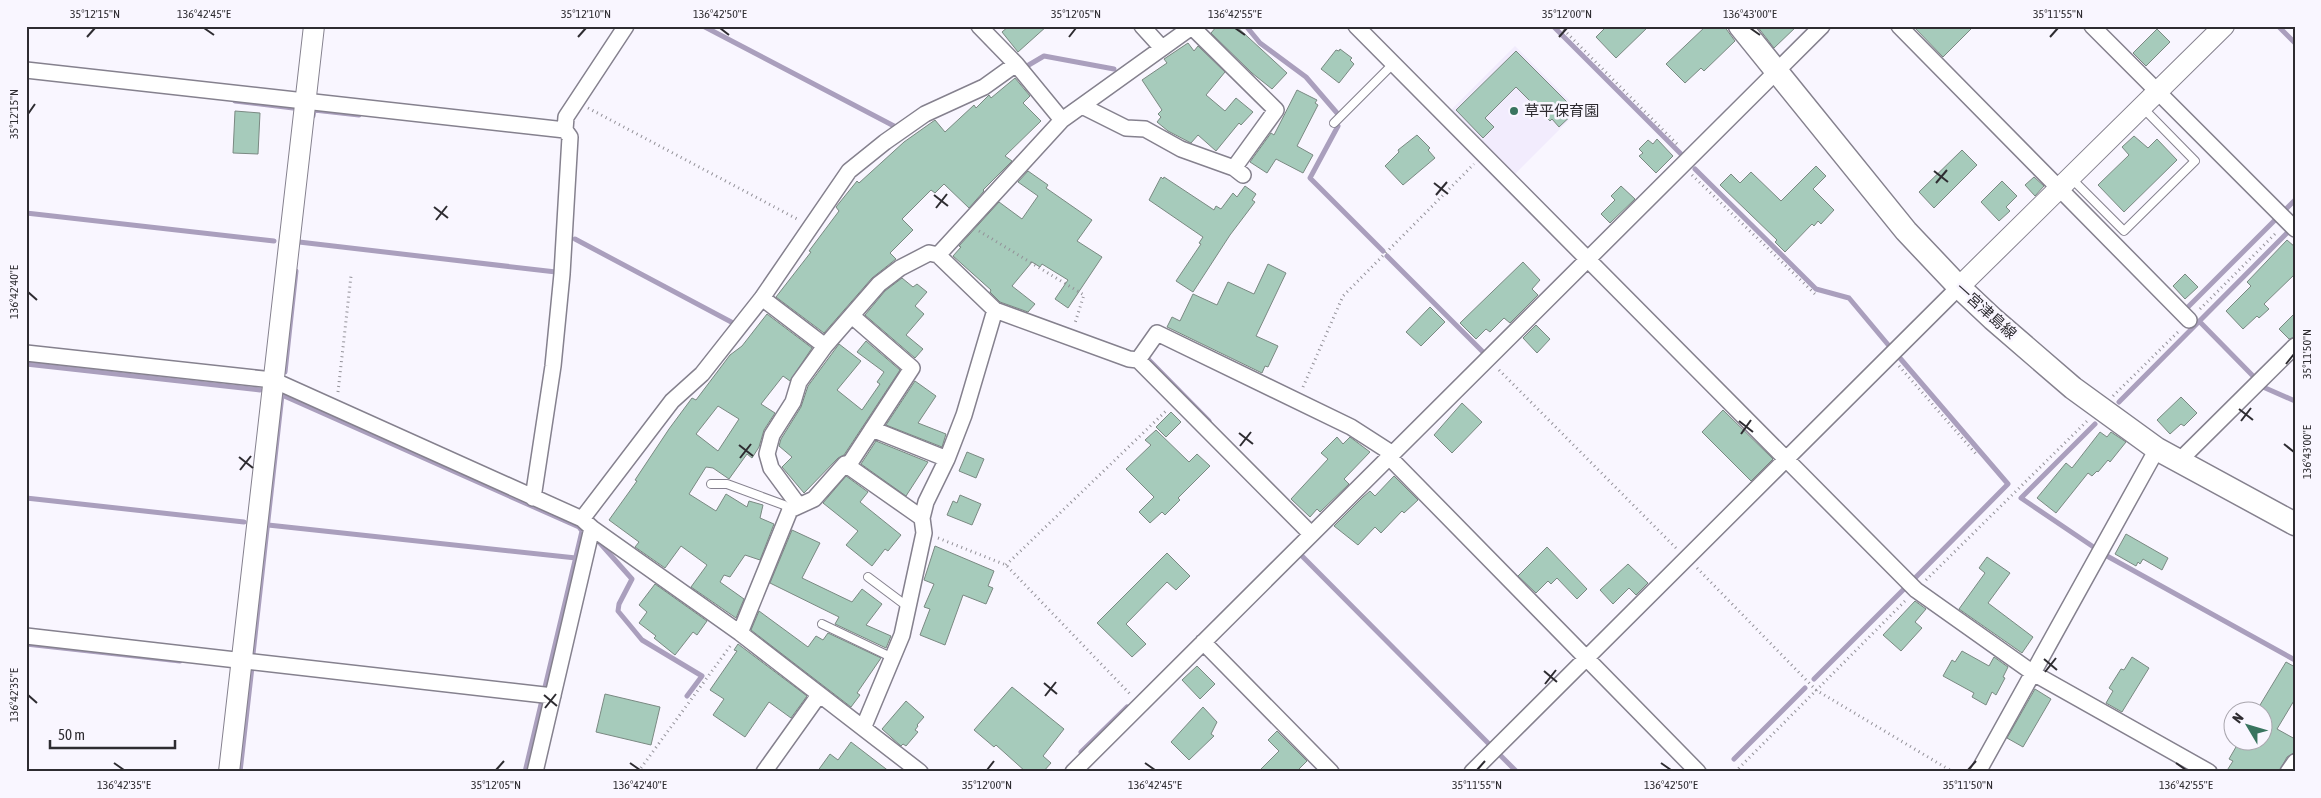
<svg xmlns="http://www.w3.org/2000/svg" width="2321" height="798" font-family="'Asap Condensed','Noto Sans JP',sans-serif">
  <rect width="100%" height="100%" fill="#f9f6ff"/>
  <path fill="#f2ecfd" d="M1515,46L1579,110L1513,176L1449,112Z"/>
  <g fill="none" stroke-linecap="round" stroke-linejoin="round">
    <path stroke="#aa9fbd" stroke-width="5" d="M703,26L894,126
      M1246,26L1260,43L1306,77L1337,113
      M1553,26L1683,156
      M2278,26L2295,43
      M1027,66L1044,56L1114,69
      M235,101L293,108
      M313,116L314,110L359,115
      M1338,126L1310,178L1383,251
      M1695,169L1816,289L1849,298L1890,347
      M2285,210L2295,200
      M26,213L274,241
      M575,239L735,324
      M299,242L556,272
      M1387,256L1483,352
      M2183,306L2186,309L2275,220
      M2199,321L2254,377
      M1899,357L2008,484L1915,578
      M1148,359L1209,421
      M26,364L260,390
      M285,372L296,271
      M2263,387L2295,401
      M2119,402L2287,233
      M2095,424L2021,498L2095,548
      M26,498L244,522
      M268,525L576,558
      M599,542L632,579L619,604L618,611L642,640L702,676L687,696
      M1301,555L1490,745
      M2107,556L2295,660
      M26,644L180,661
      M253,654L282,395L579,527L582,531L545,687
      M1814,679L1904,589
      M1081,752L1127,707
      M1499,754L1517,772
      M1734,759L1805,688
      M240,772L252,667
      M525,772L542,700"/>
  </g>
  <path fill="#a6cbbb" stroke="#7a8982" fill-rule="evenodd" d="M1009,26H1047L1018,52L1002,32Z
    M1217,26H1236L1287,73L1272,89L1252,73L1211,33Z
    M1607,26H1649L1616,58L1596,37Z
    M1706,26H1724L1735,41L1704,71L1701,68L1685,83L1666,64Z
    M1757,26H1797L1774,48Z
    M1913,26H1974L1943,57Z
    M2157,29L2170,42L2146,66L2133,53Z
    M1188,43L1194,51L1198,46L1225,72L1206,95L1225,111L1236,98L1253,112L1241,125L1239,123L1216,151L1198,135L1191,143L1168,131L1157,122L1161,117L1158,114L1162,110L1142,80L1167,63L1164,59Z
    M1340,49L1352,58L1350,60L1354,64L1339,83L1321,69L1336,50L1339,51Z
    M1516,51L1576,111L1559,127L1552,119L1550,121L1516,87L1485,118L1494,127L1483,138L1456,110Z
    M1015,78L1030,96L1023,103L1041,121L1005,156L1012,161L983,190L984,191L969,208L944,184L935,193L931,190L902,219L913,230L890,253L896,259L872,278L824,333L776,297L811,252L809,251L839,211L836,207L857,181L859,183L904,142L935,120L945,132L974,105L976,108L989,95L991,98Z
    M1297,90L1317,100L1315,103L1318,105L1297,146L1313,155L1303,173L1276,159L1267,173L1250,162L1271,133L1274,135Z
    M235,111L260,113L258,154L233,153Z
    M1417,135L1430,148L1428,150L1435,158L1403,185L1385,166L1399,152L1398,150Z
    M2134,136L2148,148L2157,139L2177,160L2124,212L2098,185L2129,155L2122,147Z
    M1657,139L1673,156L1656,173L1639,156L1643,153L1639,149L1648,140L1653,144Z
    M1962,150L1977,165L1934,208L1919,192Z
    M1816,166L1826,176L1813,189L1834,210L1821,224L1818,221L1814,226L1812,224L1785,252L1775,242L1777,240L1720,185L1731,174L1740,183L1751,172L1781,201Z
    M1028,171L1048,185L1046,188L1092,220L1077,241L1102,257L1068,308L1055,299L1068,280L1042,264L1040,267L1032,262L1012,286L1035,304L1028,312L1000,302L990,292L991,290L953,256L961,247L959,246L999,202L1022,219L1038,196L1018,182Z
    M1161,177L1163,179L1164,177L1214,210L1216,206L1221,209L1233,193L1237,197L1245,186L1256,194L1252,200L1255,202L1230,235L1193,292L1176,281L1201,244L1199,243L1203,237L1149,200Z
    M2034,177L2044,186L2035,196L2025,185Z
    M2002,181L2017,196L2006,207L2010,211L1999,221L1981,202Z
    M1621,186L1635,199L1610,223L1601,214L1615,200L1611,196Z
    M2287,240L2295,247V274L2264,304L2269,309L2259,318L2257,316L2243,329L2226,311L2251,286L2247,282Z
    M1523,262L1540,280L1532,289L1538,295L1510,323L1504,318L1490,332L1486,329L1476,339L1460,323Z
    M1268,264L1286,273L1256,336L1278,346L1268,367L1265,366L1262,373L1167,327L1172,317L1180,321L1193,294L1217,305L1228,282L1254,294Z
    M2185,274L2198,287L2185,299L2173,286Z
    M902,278L913,287L917,284L927,292L915,306L924,314L906,335L923,349L915,358L865,315L885,291Z
    M1430,307L1445,322L1421,346L1406,332Z
    M2295,313V337L2289,339L2279,329Z
    M767,314L812,348L790,381L783,376L761,404L775,413L764,430L759,447L752,458L747,454L729,479L713,468L706,467L689,494L716,511L726,494L747,507L749,501L763,505L760,518L774,524L760,560L745,555L730,577L724,575L720,582L744,599L736,618L691,587L707,565L681,546L665,568L635,547L639,542L609,520L637,481L635,480L669,429L692,398L696,400L730,355L742,346ZM718,406L739,419L718,451L696,434Z
    M1536,325L1550,339L1537,353L1523,338Z
    M866,341L900,370L844,455L838,458L804,493L782,467L792,457L779,446L781,439L801,407L808,386L839,344L861,361L837,390L862,410L880,384L877,382L884,372L857,352Z
    M915,381L936,396L918,423L946,434L942,447L886,425Z
    M2181,397L2197,413L2184,426L2181,424L2170,434L2157,420Z
    M1462,403L1482,422L1452,453L1434,435Z
    M1723,410L1773,459L1751,481L1702,432Z
    M1171,412L1181,422L1166,437L1156,427Z
    M1156,430L1189,462L1197,454L1210,466L1178,498L1180,500L1165,515L1162,512L1150,523L1139,512L1154,497L1126,469L1151,445L1145,440Z
    M2100,432L2107,437L2111,432L2126,442L2110,462L2108,460L2098,472L2097,471L2092,476L2088,473L2056,513L2037,498L2066,463L2072,468Z
    M1337,437L1343,444L1350,437L1370,452L1344,479L1349,484L1320,512L1317,509L1310,517L1291,499L1328,459L1321,453Z
    M876,441L928,462L906,496L861,464Z
    M967,452L984,459L976,478L959,471Z
    M846,476L868,492L860,502L901,535L888,551L885,549L872,566L846,545L858,531L823,503Z
    M1394,476L1418,500L1404,513L1402,511L1381,533L1375,527L1358,545L1334,526L1363,497L1370,491L1375,496Z
    M960,495L981,504L972,525L947,515L953,501L957,503Z
    M792,530L820,543L802,578L852,602L862,589L882,604L866,625L891,636L886,648L835,624L839,617L770,583Z
    M2126,534L2168,558L2162,570L2143,559L2140,564L2138,562L2136,566L2115,554Z
    M935,546L994,571L988,586L993,588L986,604L963,595L945,645L920,635L930,609L924,607L934,584L924,580Z
    M1547,547L1587,589L1577,599L1557,578L1551,584L1548,581L1536,593L1518,576Z
    M1167,553L1190,576L1176,590L1167,582L1126,624L1146,644L1132,657L1097,623Z
    M1987,557L2010,573L1988,603L2033,637L2022,653L1959,609L1985,573L1979,568Z
    M1628,564L1648,583L1636,595L1629,588L1613,604L1600,590Z
    M655,584L707,621L697,635L693,632L675,655L654,638L656,636L639,623L647,612L639,605Z
    M1915,601L1926,609L1915,622L1922,628L1901,651L1883,635Z
    M759,611L808,647L816,636L823,640L828,633L881,658L857,693L860,695L851,707L751,630Z
    M738,644L807,696L791,718L769,702L745,737L713,715L724,699L710,690L737,651L734,650Z
    M1962,651L1989,666L1994,657L2008,667L2003,677L2005,678L1996,695L1992,692L1986,705L1972,697L1974,693L1943,676L1952,660L1955,662Z
    M2132,657L2149,668L2122,712L2106,703L2113,691L2109,688L2121,669L2124,670Z
    M2286,662L2295,667V699L2277,729L2295,739V752L2287,757L2279,772H2226L2233,761L2229,759L2240,740H2264V710H2257Z
    M1197,666L1215,684L1200,699L1182,680Z
    M1012,687L1064,729L1043,756L1051,763L1043,772H1026L996,745L994,747L974,730Z
    M2035,689L2051,699L2023,747L2007,738Z
    M605,694L660,707L651,745L596,732Z
    M906,701L924,717L917,725L918,726L915,730L918,732L906,746L903,744L901,746L882,729Z
    M1203,707L1217,722L1211,734L1214,736L1189,760L1171,742Z
    M1277,731L1307,761L1296,772H1258L1279,751L1268,740Z
    M851,742L890,772H817L830,754L838,760Z"/>
  <g fill="none" stroke-linecap="round" stroke-linejoin="round">
    <g stroke="#85818e" stroke-width="10">
      <path id="service" d="M1334,123L1393,64
        M2070,177L2124,231L2195,161L2142,107
        M711,484H727L784,505L790,510
        M868,577L908,607
        M822,624L893,658"/>
    </g>
    <g stroke="#85818e" stroke-width="18">
      <path id="minor" d="M979,26L1016,64L1062,120
        M1142,26L1162,48
        M1193,26L1062,120L938,255L995,310L1129,359L1138,360L1157,333L1351,427L1393,454
        M1356,26L1916,590L2033,673L2209,772
        M1899,26L2189,320
        M2092,26L2295,229
        M1192,27L1276,110L1234,168
        M26,70L565,130
        M1082,106L1126,128L1145,129L1181,149L1234,168L1243,175
        M762,298L825,346
        M26,353L273,380L582,519L592,528L740,633L920,772
        M1138,360L1311,534
        M872,429L947,459
        M1389,457L1698,772
        M2179,461L2295,346
        M848,466L912,368L852,316
        M533,498L553,366L562,274L570,137L565,130L566,117L626,26
        M799,506L771,468L767,454L772,435L793,402L799,382L825,346L879,284L900,268L929,253L938,255
        M582,519L672,401L702,374L762,298L849,171L885,142L925,114L984,87L1016,64
        M740,633L790,510L814,499L845,464L922,518
        M26,636L553,696
        M1203,642L1331,772
        M864,726L902,635L924,533L922,518L926,502L947,459L964,415L995,310
        M535,772L592,528
        M764,772L819,695
        M1073,772L1822,26
        M1472,772L1959,287
        M1978,772L2157,449
        M2288,772L2295,762"/>
    </g>
    <g stroke="#85818e" stroke-width="22">
      <path id="tertiary" d="M1959,287L2224,26
        M229,772L314,26"/>
    </g>
    <g stroke="#85818e" stroke-width="25">
      <path id="secondary" d="M1740,26L1906,231L1959,287L1993,319L2073,388L2157,449L2295,524"/>
    </g>
    <path stroke="#939198" stroke-width="3" stroke-dasharray="1 4" stroke-linecap="butt" d="M1560,26L1679,146
      M588,108L799,220
      M1692,175L1817,296
      M979,231L1084,295L1075,323
      M2200,309L2277,232
      M1899,366L1976,454
      M1499,370L1676,548
      M1303,387L1343,296L1474,164
      M338,392L351,276
      M2113,396L2180,330
      M938,538L1006,565L1131,695
      M1006,565L1168,409
      M1697,568L1816,690L1953,772
      M1926,580L2087,421
      M638,772L731,645
      M1735,772L1906,600"/>
    <use href="#service" stroke="#fff" stroke-width="8"/>
    <use href="#minor" stroke="#fff" stroke-width="15"/>
    <use href="#tertiary" stroke="#fff" stroke-width="20"/>
    <use href="#secondary" stroke="#fff" stroke-width="22"/>
  </g>
  <path fill="none" stroke="#2e2c31" stroke-width="2" d="M204,28L214,35M720,28L729,35M1235,28L1245,35M1750,28L1760,35M87,37L95,28M578,37L586,28M1069,37L1076,28M1559,37L1567,28M2050,37L2058,28M28,114L35,104M1934,171L1948,182M1434,183L1448,194M1936,183L1947,170M934,195L948,206M1436,195L1447,182M434,207L448,218M936,208L947,194M436,220L447,206M28,292L37,300M2286,364L2294,354M2239,409L2253,420M1739,421L1753,432M2241,421L2251,408M1239,433L1253,444M1741,434L1751,420M2284,444L2294,452M739,445L753,456M1240,446L1251,432M239,457L253,468M740,458L751,444M240,470L251,456M2044,659L2057,670M1544,671L1557,682M2045,672L2056,658M1044,683L1057,694M1545,684L1556,670M28,695L37,703M544,695L557,706M1045,696L1056,682M545,708L556,694M114,763L124,770M630,763L640,770M1145,763L1155,770M1661,763L1671,770M2176,763L2186,770M496,770L504,761M987,770L994,761M1477,770L1485,761M1968,770L1976,761"/>
  <circle fill="#39745f" stroke="#f9f6ff" stroke-width="2" cx="1514" cy="111" r="5"/>
  <g text-anchor="middle" stroke-width="5" stroke-linejoin="round" paint-order="stroke">
    <g font-size="15" fill="#2e2c31" stroke="#f9f6ff" text-anchor="start">
      <text x="1524" y="116">草平保育園</text>
    </g>
    <g font-size="15" fill="#2e2c31" stroke="#f9f6ff">
      <text transform="translate(1986 311) rotate(42)" y="5">一宮津島線</text>
    </g>
  </g>
  <rect width="2321" height="798" fill="none" stroke="#f9f6ff" stroke-width="55"/>
  <g transform="translate(2248 726) rotate(308)"><circle r="24" fill="#f9f6ff" stroke="#a8a5ad"/>
  <path d="M0-4L9 19L0 12L-9 19Z" fill="#39745f"/>
  <text y="-8" font-size="14" font-weight="bold" text-anchor="middle" fill="#2e2c31">N</text>
  </g>
  <path d="M50 740v8h125v-8" fill="none" stroke="#2e2c31" stroke-width="2.5"/>
  <text x="58" y="740" font-size="15" fill="#2e2c31" stroke="#f9f6ff" stroke-width="4" paint-order="stroke">50 m</text>
  <rect x="28" y="28" width="2266" height="742" fill="none" stroke="#2e2c31" stroke-width="2"/>
  <g font-size="12" text-anchor="middle" fill="#2e2c31">
    <text x="95" y="18">35°12'15"N</text>
    <text x="204" y="18">136°42'45"E</text>
    <text x="586" y="18">35°12'10"N</text>
    <text x="720" y="18">136°42'50"E</text>
    <text x="1076" y="18">35°12'05"N</text>
    <text x="1235" y="18">136°42'55"E</text>
    <text x="1567" y="18">35°12'00"N</text>
    <text x="1750" y="18">136°43'00"E</text>
    <text x="2058" y="18">35°11'55"N</text>
    <text transform="translate(14 114) rotate(-90)" y="4">35°12'15"N</text>
    <text transform="translate(14 292) rotate(-90)" y="4">136°42'40"E</text>
    <text transform="translate(2307 354) rotate(-90)" y="4">35°11'50"N</text>
    <text transform="translate(2307 452) rotate(-90)" y="4">136°43'00"E</text>
    <text transform="translate(14 695) rotate(-90)" y="4">136°42'35"E</text>
    <text x="124" y="789">136°42'35"E</text>
    <text x="496" y="789">35°12'05"N</text>
    <text x="640" y="789">136°42'40"E</text>
    <text x="987" y="789">35°12'00"N</text>
    <text x="1155" y="789">136°42'45"E</text>
    <text x="1477" y="789">35°11'55"N</text>
    <text x="1671" y="789">136°42'50"E</text>
    <text x="1968" y="789">35°11'50"N</text>
    <text x="2186" y="789">136°42'55"E</text>
  </g>
</svg>
